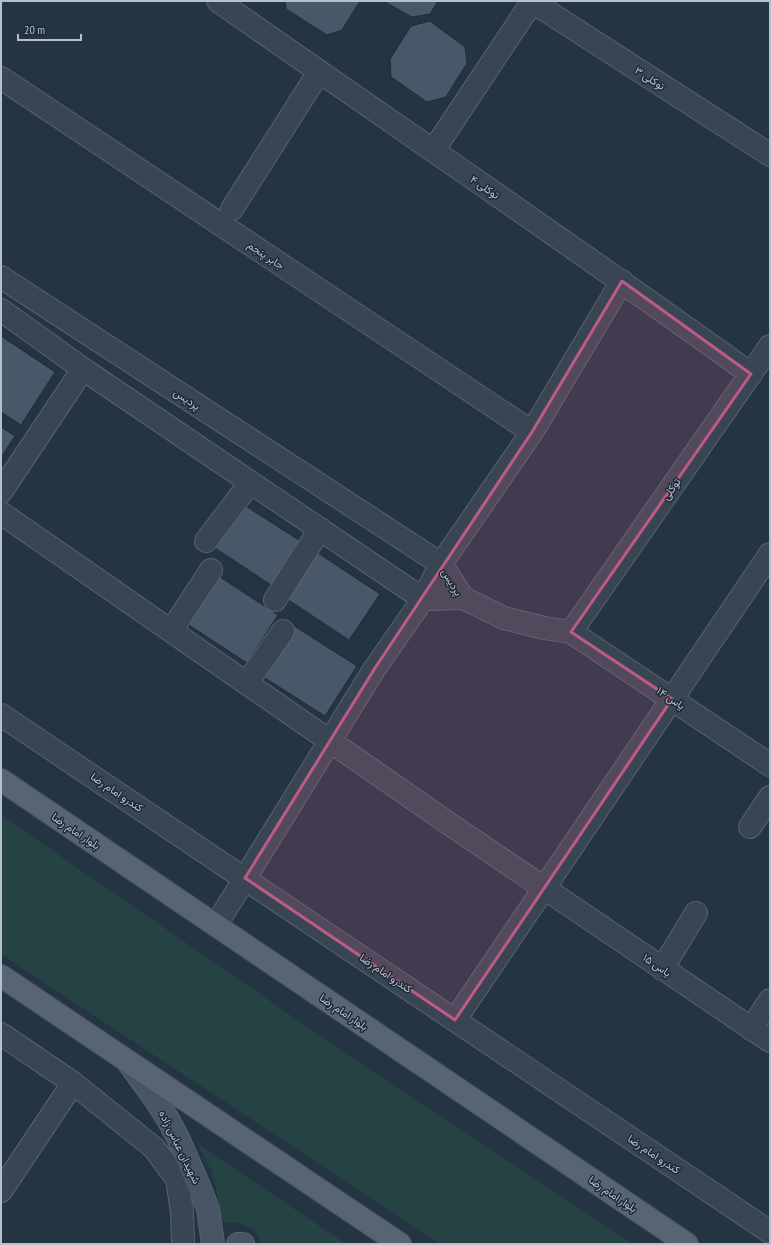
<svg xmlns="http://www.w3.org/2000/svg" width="771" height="1245" font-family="'PT Sans Narrow',Vazirmatn,sans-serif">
  <rect width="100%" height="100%" fill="#243443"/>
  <path fill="#264344" d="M1,815L348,1055L633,1244H440L1,954Z
    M198,1144L346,1244H262C257,1226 239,1221 223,1223L216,1188L211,1170Z"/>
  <path fill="#485869" stroke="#202c39" d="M285,1H360L342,30L327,35L286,9Z
    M383,1H438L430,14L412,17Z
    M430,21L465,47L467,63L446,97L427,102L391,77L390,59L411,26Z
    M1,336L55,372L21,425L1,412Z
    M1,427L15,436L1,457Z
    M244,505L302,542L274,587L215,548Z
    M318,553L380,594L349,640L287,599Z
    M217,575L278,615L247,663L186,623Z
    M294,626L357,666L325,716L262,676Z"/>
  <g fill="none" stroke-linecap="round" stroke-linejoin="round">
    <g stroke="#57636f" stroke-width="24">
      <path id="minor" d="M218,1C395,125 575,247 751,374
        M531,1L770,155
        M1,78L532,432
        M433,151L532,2
        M232,209L319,72
        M1,492L83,369
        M1,513L451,825L770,1041
        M206,541L250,483
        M463,598L504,618L544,628L571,632L770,765
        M275,600L320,529
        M171,631L211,570
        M571,632L770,346
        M247,683L283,631
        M1,715L770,1232
        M750,827L770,797
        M216,925L375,668L423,599L441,564L532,432L622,281
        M662,969L696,913
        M455,1020L770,554
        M751,1029L770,1000
        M1,1034L73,1083L154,1148L177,1179L182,1212L183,1244
        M1,1191L73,1083"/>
    </g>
    <g stroke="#57636f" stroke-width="24">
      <path id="tertiary" d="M1,277L441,564L463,598
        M1,310L83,369L423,599L463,598"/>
    </g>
    <g stroke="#57636f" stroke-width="24">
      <path id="secondary" d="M128,1062L157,1102L169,1121L179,1140L199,1186L208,1209L213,1244
        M238,1244H243"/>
    </g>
    <g stroke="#46515e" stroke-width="24">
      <path id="primary" d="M1,780L687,1244
        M1,976L400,1244"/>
    </g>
    <use href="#minor" stroke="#394552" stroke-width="22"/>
    <use href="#tertiary" stroke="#394552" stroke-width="22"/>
    <use href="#secondary" stroke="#475565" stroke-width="22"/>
    <use href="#primary" stroke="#576572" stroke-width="22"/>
  </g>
  <path fill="#bd5b88" fill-opacity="0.2" stroke="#bd5b88" stroke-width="3" stroke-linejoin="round" d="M622,281L751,374L571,632L672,699L455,1020L245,878L375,668L532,432Z"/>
  <g text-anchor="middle" stroke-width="3" stroke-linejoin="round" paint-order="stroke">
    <g font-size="11" fill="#b6c0cc" stroke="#1e2a37">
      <text transform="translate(650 78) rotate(33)" y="4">توکلی ۳</text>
      <text transform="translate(485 187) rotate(34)" y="4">توکلی ۴</text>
      <text transform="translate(266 255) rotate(34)" y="4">جابر پنجم</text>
      <text transform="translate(187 399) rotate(33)" y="4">پردیس</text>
      <text transform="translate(671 489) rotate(-55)" y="4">توکلی</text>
      <text transform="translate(452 582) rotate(59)" y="4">پردیس</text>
      <text transform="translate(671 698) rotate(34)" y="4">یاس ۱۴</text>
      <text transform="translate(117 792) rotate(34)" y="4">کندرو امام رضا</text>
      <text transform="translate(76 831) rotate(34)" y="4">بلوار امام رضا</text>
      <text transform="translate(657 965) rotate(34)" y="4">یاس ۱۵</text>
      <text transform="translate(386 973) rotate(34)" y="4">کندرو امام رضا</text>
      <text transform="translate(344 1012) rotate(34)" y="4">بلوار امام رضا</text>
      <text transform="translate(180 1147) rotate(64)" y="4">شهیدان عباس زاده</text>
      <text transform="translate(654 1154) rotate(34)" y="4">کندرو امام رضا</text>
      <text transform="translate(613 1194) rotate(34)" y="4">بلوار امام رضا</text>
    </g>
  </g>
  <rect width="771" height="1245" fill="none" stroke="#b6c0cc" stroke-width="4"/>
  <path d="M18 34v6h63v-6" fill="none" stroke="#b6c0cc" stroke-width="2"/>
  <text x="24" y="34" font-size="12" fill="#b6c0cc" stroke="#1e2a37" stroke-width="3" paint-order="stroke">20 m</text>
</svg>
